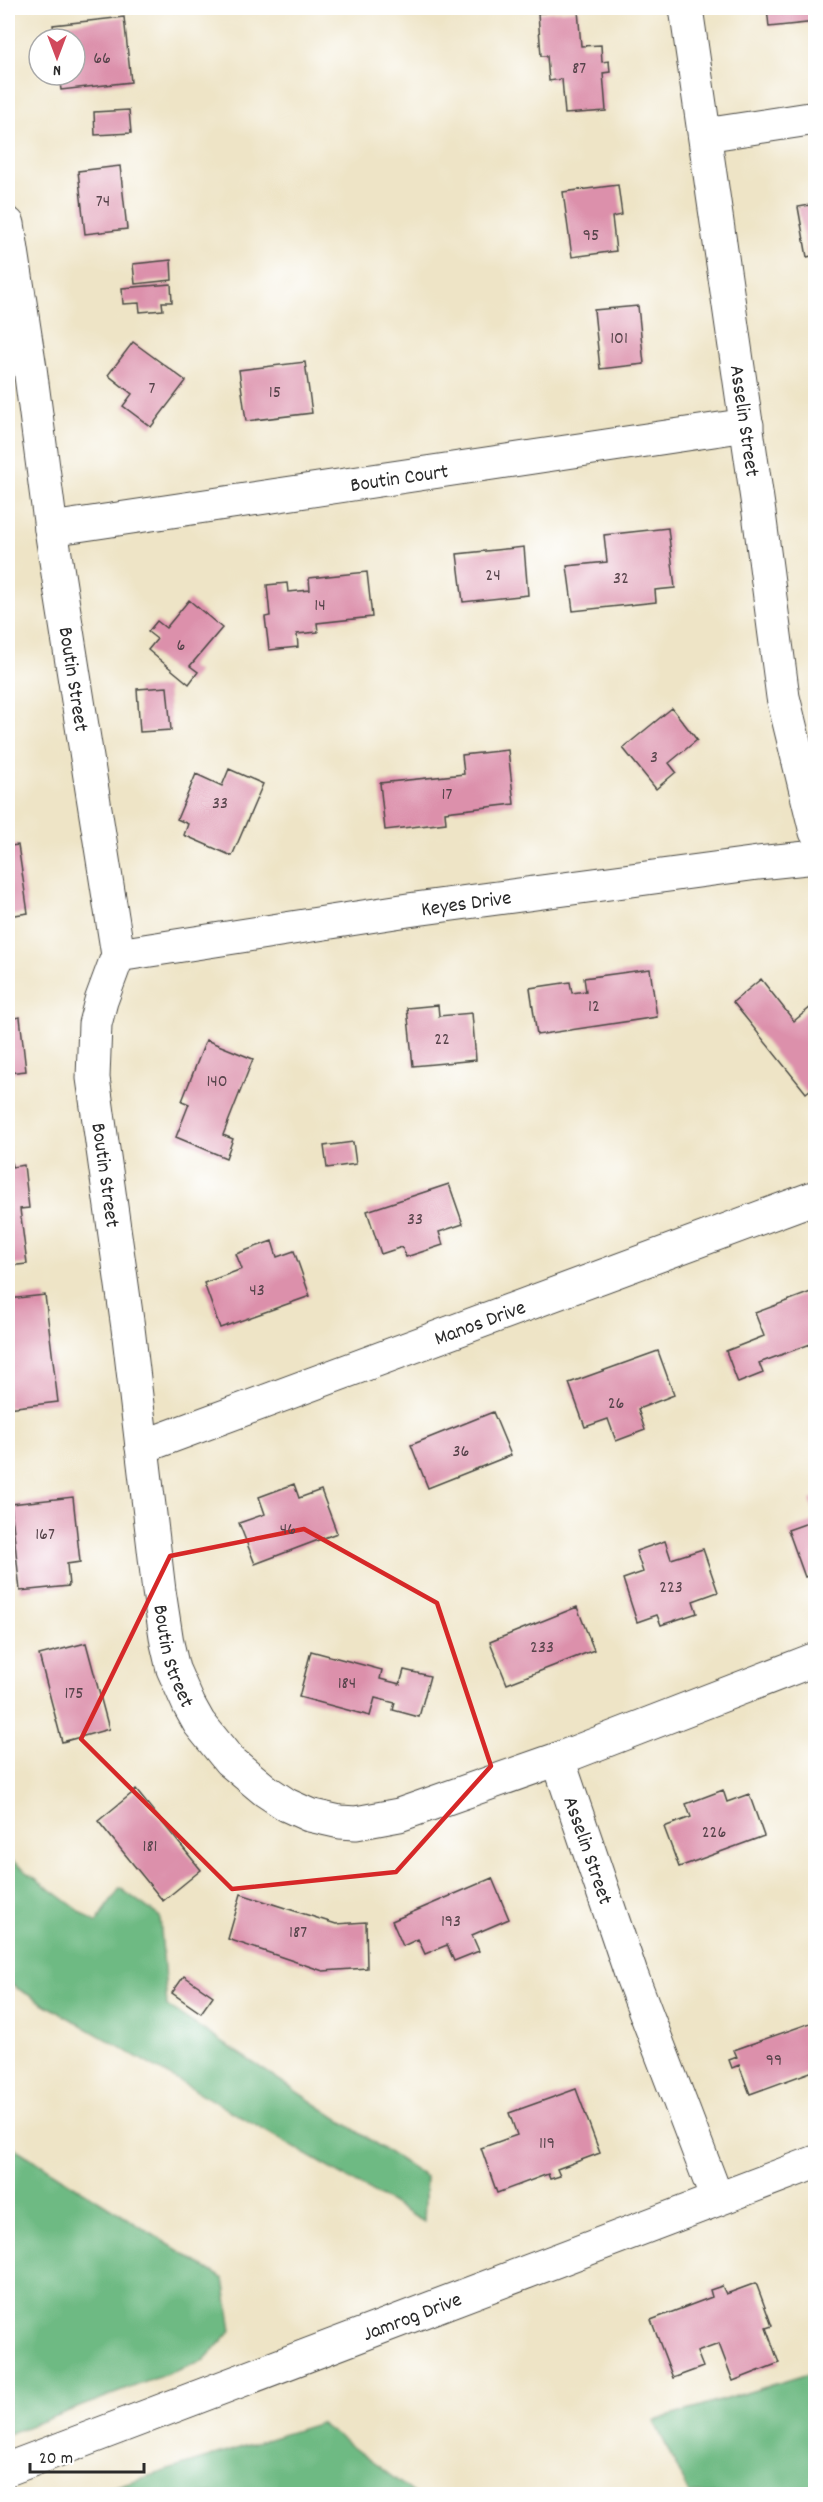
<svg xmlns="http://www.w3.org/2000/svg" width="823" height="2502" font-family="Dekko,sans-serif">
  <rect width="100%" height="100%" fill="#fff"/>
  <filter id="ink" filterUnits="userSpaceOnUse"><feTurbulence type="fractalNoise" baseFrequency=".0167" numOctaves="2"/><feDisplacementMap in="SourceGraphic" scale="12" xChannelSelector="R" yChannelSelector="G"/><feConvolveMatrix kernelMatrix="1 2 1 2 8 2 1 2 1" color-interpolation-filters="sRGB"/></filter>
  <filter id="wash" filterUnits="userSpaceOnUse"><feTurbulence type="fractalNoise" baseFrequency=".008" numOctaves="4" result="noise"/><feDisplacementMap in="SourceGraphic" scale="24" xChannelSelector="R" yChannelSelector="G"/><feGaussianBlur stdDeviation="1.35" result="paint"/><feColorMatrix in="noise" values="0 0 0 0 0 0 0 0 0 0 0 0 0 0 0 0 0 1.4 0 .05"/><feComposite in="paint" operator="in"/></filter>
  <g filter="url(#wash)">
    <rect width="100%" height="100%" fill="#eee4c6"/>
    <path fill="#6eba83" stroke="#4c7257" stroke-width="1.5" d="M8,1858L96,1923L120,1888L160,1917L167,2006L426,2177L424,2222L8,1983Z
      M8,2144L224,2279L232,2330L204,2360L8,2434Z
      M815,2372V2494H690L654,2421Z
      M320,2423L415,2494H91Z"/>
    <g id="blocks">
      <path fill="#dc90ab" d="M767,8H816V22L769,27Z
        M578,10L581,46L601,45L602,62L609,61L610,72L603,73L606,111L565,114L562,79L549,81L547,56H541L538,13Z
        M124,17L131,82L61,90L59,75H75V39H55L53,25Z
        M129,110L131,133L95,135L94,112Z
        M120,166L127,229L85,234L78,171Z
        M618,185L622,215L612,217L616,251L572,257L563,192Z
        M816,204V255L807,257L798,207Z
        M171,260L172,280L135,284L133,264Z
        M171,284L172,302H162L163,310L140,312L139,303L123,304L122,288Z
        M638,306L644,364L600,369L594,310Z
        M133,342L186,381L151,427L123,406L132,394L108,375Z
        M305,362L312,413L246,421L239,370Z
        M668,528L675,588L655,590L656,602L573,611L567,566L607,562L604,535Z
        M524,547L528,595L463,602L457,554Z
        M367,572L372,617L317,623L318,632L297,634L298,647L269,650L265,617L270,616L267,585L287,583L288,592L310,590L309,578Z
        M189,600L222,628L190,666L198,672L189,684L148,650L157,639L148,632L157,621L166,628Z
        M167,687L171,730L140,732L137,689Z
        M672,708L697,740L669,763L676,772L656,789L623,748Z
        M508,750L514,804L445,812L446,823L385,830L380,783L464,774L462,755Z
        M229,769L263,784L232,856L184,835L188,824L177,819L196,774L222,786Z
        M8,841L10,846L18,845L28,913L8,916Z
        M650,969L657,1017L537,1035L530,988L570,982L572,993L586,991L584,978Z
        M761,979L794,1021L811,1007L816,1012V1085L806,1093L733,1002Z
        M438,1005L439,1016L472,1013L476,1060L413,1066L407,1008Z
        M20,1017L26,1071L8,1073V1019Z
        M206,1040L253,1059L223,1135L233,1139L226,1158L176,1137L189,1104L182,1101Z
        M353,1142L356,1164L327,1168L324,1146Z
        M9,1144L12,1167L24,1165L29,1208L20,1209L27,1264L8,1266Z
        M449,1184L463,1224L439,1232L443,1245L406,1257L402,1247L381,1254L367,1211Z
        M272,1241L277,1257L294,1251L310,1296L220,1328L204,1283L242,1269L236,1254Z
        M816,1290V1342L759,1363L763,1373L738,1383L726,1351L764,1336L755,1313Z
        M45,1295L58,1402L8,1408V1299Z
        M658,1351L674,1395L638,1409L645,1430L616,1441L608,1419L585,1427L569,1383Z
        M493,1412L511,1455L428,1488L411,1445Z
        M294,1484L299,1498L321,1490L337,1533L255,1564L239,1523L265,1514L259,1497Z
        M73,1497L80,1562L67,1564L69,1586L20,1591L11,1504Z
        M816,1498V1515H815L810,1500Z
        M816,1520V1573L805,1577L788,1530Z
        M665,1541L671,1559L703,1549L718,1592L693,1601L697,1613L661,1625L657,1615L637,1622L623,1579L643,1572L636,1551Z
        M577,1607L594,1650L507,1684L490,1642Z
        M86,1643L109,1729L62,1742L39,1655Z
        M311,1651L382,1670L380,1679L400,1684L404,1670L430,1676L419,1717L393,1710L395,1703L375,1698L370,1716L299,1697Z
        M136,1790L201,1870L163,1901L98,1821Z
        M723,1790L727,1802L749,1794L764,1836L679,1867L664,1827L691,1817L686,1804Z
        M492,1878L509,1919L472,1935L479,1951L454,1961L447,1945L425,1954L418,1939L403,1946L392,1921Z
        M241,1894L336,1924L366,1922L367,1968L323,1971L228,1939Z
        M184,1976L213,1996L201,2013L172,1993Z
        M816,2021V2070L750,2094L739,2065L732,2068L729,2060L737,2057L734,2050Z
        M576,2089L600,2153L557,2169L560,2176L550,2179L548,2174L497,2193L481,2148L517,2135L509,2113Z
        M756,2283L772,2326L766,2328L779,2363L733,2381L719,2344L697,2352L703,2367L673,2378L651,2320L712,2297L710,2290L722,2286L726,2294Z"/>
    </g>
  </g>
  <g filter="url(#ink)">
    <use href="#blocks" fill-opacity="0" stroke="#484742" stroke-width="1.5"/>
    <g fill="none" stroke-linecap="round" stroke-linejoin="round">
      <g stroke="#484742" stroke-width="35">
        <g id="minor">
          <path id="s1" d="M686,8L759,513L783,697L816,832"/>
          <path d="M705,135L816,118"/>
          <path id="s2" d="M8,224L30,368L51,529L118,955L101,1001L95,1024L93,1078L128,1328L159,1591L167,1643L173,1669L189,1705L199,1723L229,1760L266,1791L287,1805L309,1815L340,1822L356,1823L399,1815L558,1759"/>
          <path id="s3" d="M51,529L747,425"/>
          <path id="s4" d="M118,955L408,910L758,863L816,857"/>
          <path id="s5" d="M142,1447L816,1197"/>
          <path d="M717,2199L631,1974L558,1759L816,1659"/>
          <path id="s6" d="M8,2469L816,2162"/>
        </g>
      </g>
      <use href="#minor" stroke="#fff" stroke-width="33"/>
    </g>
  </g>
  <path fill="none" stroke="#d62828" stroke-width="4.5" stroke-linejoin="round" d="M304,1529L437,1603L491,1766L396,1872L232,1889L81,1739L170,1556Z"/>
  <g text-anchor="middle" stroke-width="4.5" stroke-linejoin="round" paint-order="stroke">
    <g font-size="18" fill="#57444b">
      <text x="102" y="63">66</text>
      <text x="579" y="73">87</text>
      <text x="103" y="206">74</text>
      <text x="591" y="240">95</text>
      <text x="619" y="343">101</text>
      <text x="152" y="393">7</text>
      <text x="275" y="397">15</text>
      <text x="493" y="580">24</text>
      <text x="621" y="583">32</text>
      <text x="320" y="610">14</text>
      <text x="181" y="650">6</text>
      <text x="654" y="762">3</text>
      <text x="447" y="799">17</text>
      <text x="220" y="808">33</text>
      <text x="594" y="1011">12</text>
      <text x="442" y="1044">22</text>
      <text x="217" y="1086">140</text>
      <text x="415" y="1224">33</text>
      <text x="257" y="1295">43</text>
      <text x="616" y="1408">26</text>
      <text x="461" y="1456">36</text>
      <text x="288" y="1534">46</text>
      <text x="45" y="1539">167</text>
      <text x="671" y="1592">223</text>
      <text x="542" y="1652">233</text>
      <text x="347" y="1688">184</text>
      <text x="74" y="1698">175</text>
      <text x="714" y="1837">226</text>
      <text x="150" y="1851">181</text>
      <text x="451" y="1926">193</text>
      <text x="298" y="1937">187</text>
      <text x="774" y="2065">99</text>
      <text x="547" y="2148">119</text>
    </g>
    <g font-size="21" fill="#2b2b2b" stroke="#fff">
      <text dy="7" stroke="none"><textPath href="#s1" startOffset="417">Asselin Street</textPath></text>
      <text dy="7" stroke="none"><textPath href="#s3" startOffset="352">Boutin Court</textPath></text>
      <text dy="7" stroke="none"><textPath href="#s2" startOffset="460">Boutin Street</textPath></text>
      <text dy="7" stroke="none"><textPath href="#s4" startOffset="352">Keyes Drive</textPath></text>
      <text dy="7" stroke="none"><textPath href="#s2" startOffset="964">Boutin Street</textPath></text>
      <text dy="7" stroke="none"><textPath href="#s5" startOffset="360">Manos Drive</textPath></text>
      <text dy="7" stroke="none"><textPath href="#s2" startOffset="1450">Boutin Street</textPath></text>
      <text transform="translate(589 1850) rotate(71)" y="7">Asselin Street</text>
      <text dy="7" stroke="none"><textPath href="#s6" startOffset="432">Jamrog Drive</textPath></text>
    </g>
  </g>
  <rect width="823" height="2502" fill="none" stroke="#fff" stroke-width="30"/>
  <g transform="translate(57 57) rotate(180)"><circle r="28" fill="#ffffff" stroke="#aaaaaa" stroke-width="1.5"/>
  <path d="M0-4.5L10 22L0 15L-10 22Z" fill="#d1495b"/>
  <text y="-9" font-size="16" font-weight="bold" text-anchor="middle" fill="#2b2b2b">N</text>
  </g>
  <path d="M30 2463v9h114v-9" fill="none" stroke="#2b2b2b" stroke-width="3"/>
  <text x="39" y="2463" font-size="18" fill="#2b2b2b" stroke="#ffffff" stroke-width="4.5" paint-order="stroke">20 m</text>
</svg>
